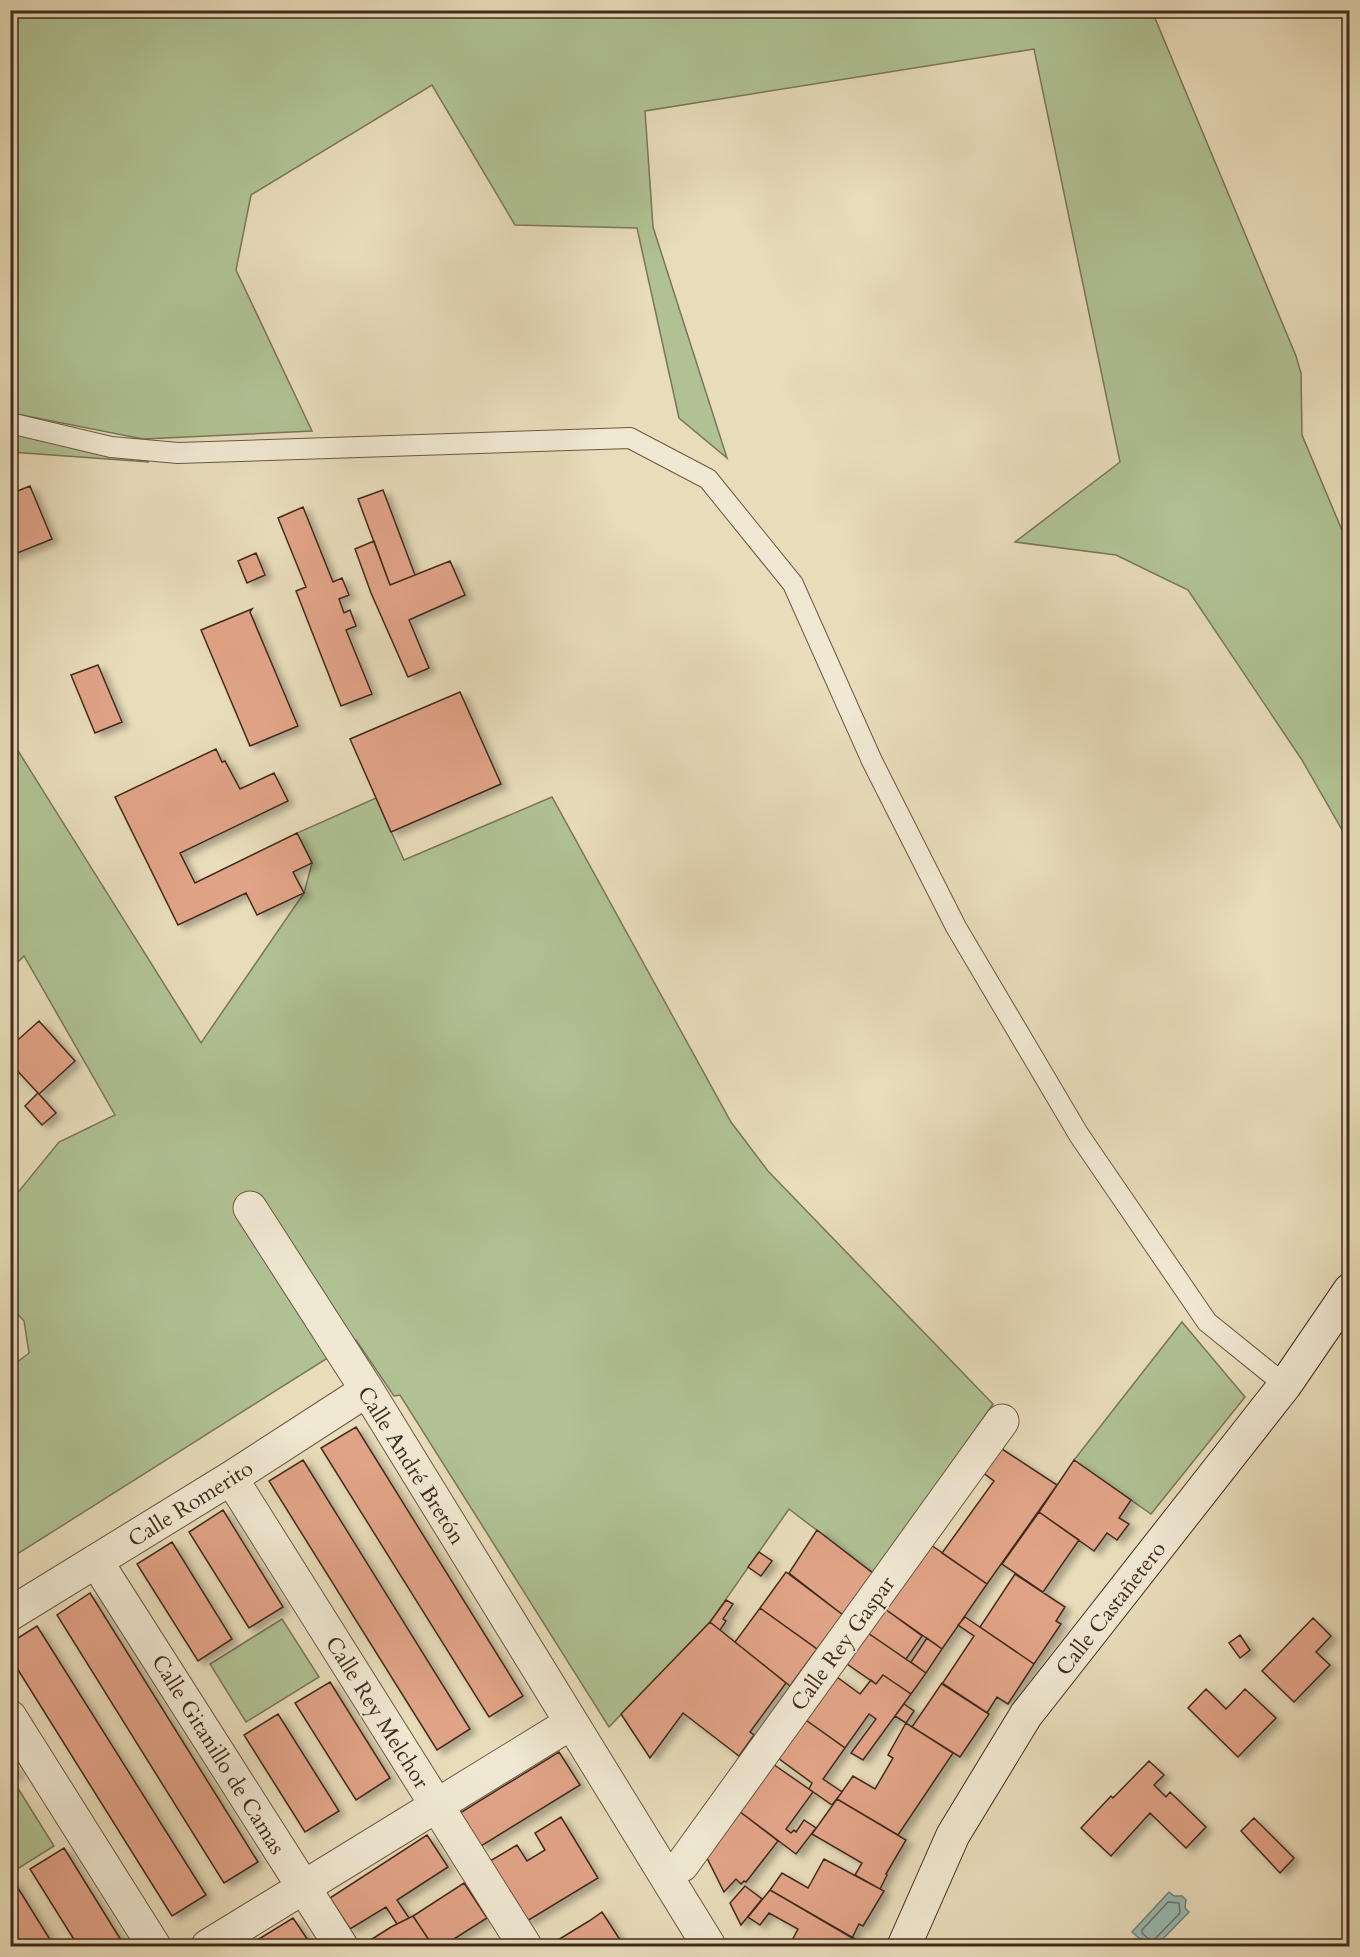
<svg xmlns="http://www.w3.org/2000/svg" width="1360" height="1957" font-family="Cardo,serif">
  <defs>
    <filter id="shadow"><feDropShadow dx="6" dy="4" stdDeviation="3" flood-color="#0004"/></filter>
  </defs>
  <rect width="100%" height="100%" fill="#e8dcba"/>
  <filter id="stains"><feTurbulence type="fractalNoise" baseFrequency=".00333" numOctaves="4"/><feColorMatrix values="0 0 0 0 .2 0 0 0 0 .09 0 0 0 0 .02 0 0 0 .5 -.17"/></filter>
  <radialGradient id="worn" r=".72"><stop offset=".6" stop-color="#630" stop-opacity="0"/><stop offset="1" stop-color="#630" stop-opacity=".3"/></radialGradient>
  <path fill="#b0c294" stroke="#7a7658" stroke-width="1.5" d="M10,11H1152L1296,356L1301,373L1302,435L1349,547V842L1302,760L1188,590L1116,555L1015,542L1120,462L1034,49L645,111L653,227L727,458L679,418L637,228L515,225L432,85L251,195L236,270L312,431L143,439L11,413Z
    M11,431L149,462L11,452Z
    M10,738L201,1043L304,893L312,863L297,833L376,798L404,860L552,797L731,1122L768,1171L993,1404L874,1574L789,1509L710,1622L609,1727L400,1395L394,1396L356,1340L11,1558V1367L29,1353L24,1321L11,1307V1201L59,1142L115,1115L24,956L11,969Z
    M1182,1322L1245,1397L1151,1514L1074,1460Z
    M282,1619L319,1677L246,1722L210,1664Z
    M14,1782L54,1846L11,1873L10,1785Z"/>
  <path fill="#98bbb4" stroke="#768177" stroke-width="1.5" d="M1169,1892L1174,1896H1182L1186,1900L1185,1908L1189,1912L1156,1946H1148L1132,1932Z"/>
  <g fill="none" stroke-linecap="round" stroke-linejoin="round">
    <path stroke="#6e7368" stroke-width="1.5" d="M1168,1902L1179,1903L1180,1913L1154,1940L1151,1941L1142,1933V1930Z"/>
  </g>
  <path fill="#e1a387" stroke="#432b1c" stroke-width="1.5" filter="url(#shadow)" d="M30,486L52,539L10,556V494Z
    M383,490L415,575L390,585L358,499Z
    M303,507L333,582L342,578L349,595L339,599L344,613L350,610L356,626L346,630L372,694L341,706L296,591L306,587L278,518Z
    M374,541L390,585L450,561L465,595L409,620L429,668L408,677L371,593L355,549Z
    M256,553L265,575L247,583L238,561Z
    M252,609L250,612L298,726L250,746L201,630Z
    M98,665L122,722L95,733L71,675Z
    M460,692L501,784L391,832L350,739Z
    M216,749L222,762L225,761L240,789L274,773L288,801L180,853L195,883L297,833L312,863L293,872L304,893L257,915L246,893L178,925L115,797Z
    M39,1021L75,1061L39,1094L56,1113L42,1125L25,1106L38,1093L10,1063V1047Z
    M356,1427L523,1696L489,1717L321,1448Z
    M999,1447L1057,1485L987,1584L942,1553L994,1481L982,1472Z
    M303,1460L470,1729L437,1750L269,1481Z
    M1074,1460L1131,1500L1119,1518L1129,1524L1117,1540L1107,1533L1094,1551L1039,1512Z
    M223,1510L283,1607L249,1628L189,1532Z
    M1039,1512L1079,1540L1043,1592L1002,1564Z
    M817,1530L874,1574L843,1615L789,1573Z
    M172,1542L232,1639L198,1661L137,1564Z
    M931,1545L987,1584L942,1649L885,1609Z
    M759,1552L772,1561L761,1576L748,1567Z
    M786,1572L843,1615L817,1649L760,1608Z
    M1015,1574L1065,1607L1056,1621L1061,1624L1034,1664L980,1627Z
    M90,1593L258,1862L224,1883L57,1615Z
    M726,1600L733,1604L723,1619L726,1621L720,1630L710,1622Z
    M760,1608L817,1649L790,1686L735,1642Z
    M885,1609L922,1636L906,1659L868,1633Z
    M965,1617L1034,1664L1008,1704L997,1697L987,1713L942,1684L974,1636L958,1625Z
    M1313,1618L1331,1636L1316,1652L1330,1665L1294,1702L1262,1671Z
    M710,1622L786,1683L750,1732L754,1735L739,1756L683,1713L650,1758L621,1714Z
    M37,1626L206,1895L172,1916L10,1657V1643Z
    M868,1633L926,1673L911,1694L883,1675L876,1684L847,1664Z
    M1240,1635L1250,1650L1240,1658L1229,1643Z
    M927,1638L942,1649L926,1673L911,1662Z
    M883,1675L911,1694L863,1760L851,1753L876,1719L869,1714L845,1748L806,1720L837,1677L860,1694L871,1680L876,1684Z
    M330,1682L390,1778L356,1800L295,1703Z
    M942,1683L989,1714L960,1757L912,1727Z
    M1206,1689L1226,1709L1245,1689L1276,1718L1238,1757L1188,1708Z
    M904,1704L914,1711L906,1723L895,1716Z
    M278,1714L339,1811L305,1832L244,1735Z
    M806,1720L845,1748L823,1779L842,1792L832,1805L809,1789L812,1783L778,1758Z
    M906,1723L953,1753L898,1835L837,1799L853,1776L875,1789L893,1758L888,1755Z
    M559,1752L580,1785L481,1846L460,1813Z
    M1149,1761L1164,1775L1154,1785L1166,1797L1170,1792L1206,1827L1186,1848L1150,1813L1111,1856L1081,1828L1111,1796L1113,1798Z
    M10,1762L18,1773L10,1777Z
    M773,1764L813,1792L786,1829L791,1833L794,1830L796,1832L804,1820L816,1828L796,1854L739,1811Z
    M837,1799L906,1840L886,1874L887,1875L880,1889L855,1875L862,1863L812,1834Z
    M739,1811L778,1841L746,1882L744,1881L741,1884L736,1879L724,1892L706,1856Z
    M561,1817L598,1878L527,1921L490,1861L517,1845L527,1861L545,1850L535,1833Z
    M1254,1818L1294,1858L1280,1873L1241,1831Z
    M427,1835L448,1867L397,1900L409,1918L397,1924L386,1907L350,1929L330,1898Z
    M64,1848L124,1945L122,1946H78L30,1869Z
    M824,1859L884,1891L863,1926L859,1924L852,1938L770,1890L782,1873L808,1888Z
    M13,1880L54,1946H10V1881Z
    M464,1883L487,1918L443,1946H433L413,1916Z
    M745,1886L762,1899L741,1925L730,1903Z
    M770,1890L857,1940L853,1946H789L798,1929L769,1913L760,1925L748,1917Z
    M602,1912L624,1946H548L589,1921Z
    M413,1916L433,1946H361L391,1927Z
    M293,1918L312,1946H247L254,1942Z
    M1136,1939L1143,1946H1128Z"/>
  <g fill="none" stroke-linecap="round" stroke-linejoin="round">
    <g stroke="#6c5744" stroke-width="22">
      <path id="lane" d="M10,423L111,447L178,453L630,438L708,479L793,584L872,761L956,927L1079,1135L1207,1322L1285,1385"/>
    </g>
    <g stroke="#6c5744" stroke-width="35">
      <path id="street" d="M250,1208L367,1390L709,1946
        M231,1478L525,1946
        M96,1561L341,1946
        M10,1614L231,1478L367,1390
        M10,1717L154,1946
        M682,1865L1002,1421
        M208,1946L571,1723"/>
    </g>
    <g stroke="#432b1c" stroke-width="35">
      <path id="secondary" d="M904,1946L953,1835L1026,1715L1285,1385L1350,1290"/>
    </g>
    <use href="#lane" stroke="#f0e8d2" stroke-width="20"/>
    <use href="#street" stroke="#f0e8d2" stroke-width="33"/>
    <use href="#secondary" stroke="#f0e8d2" stroke-width="33"/>
  </g>
  <g text-anchor="middle" stroke-width="4.5" stroke-linejoin="round" paint-order="stroke">
    <g font-size="22" fill="#432b1c" stroke="#f0e8d2">
      <text transform="translate(412 1465) rotate(58)" y="8">Calle André Bretón</text>
      <text transform="translate(190 1503) rotate(-32)" y="8">Calle Romerito</text>
      <text transform="translate(1110 1608) rotate(-52)" y="8">Calle Castañetero</text>
      <text transform="translate(842 1643) rotate(-54)" y="8">Calle Rey Gaspar</text>
      <text transform="translate(378 1712) rotate(58)" y="8">Calle Rey Melchor</text>
      <text transform="translate(219 1754) rotate(58)" y="8">Calle Gitanillo de Camas</text>
    </g>
  </g>
  <rect width="1360" height="1957" fill="none" stroke="#e8dcba" stroke-width="36"/>
  <rect x="12" y="12" width="1336" height="1933" fill="none" stroke="#432b1c" stroke-width="3"/>
  <rect x="18" y="18" width="1324" height="1921" fill="none" stroke="#432b1c" stroke-width="1.5"/>
  <rect width="100%" height="100%" filter="url(#stains)"/>
  <rect width="100%" height="100%" fill="url(#worn)"/>
</svg>
